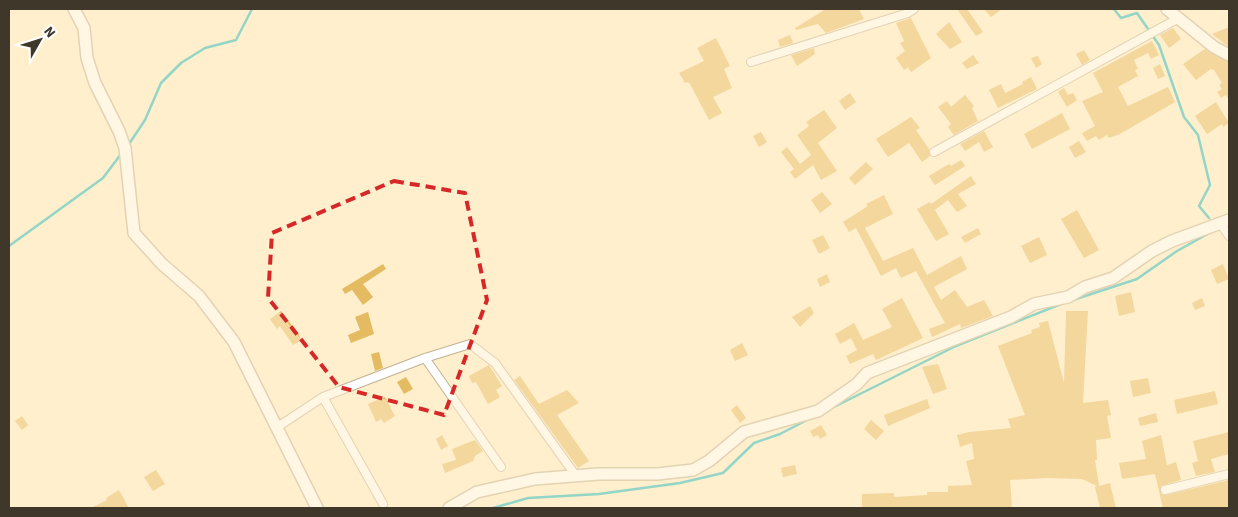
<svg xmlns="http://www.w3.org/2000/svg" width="1238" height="517" font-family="'Source Sans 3',sans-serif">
  <rect width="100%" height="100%" fill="#ffefcd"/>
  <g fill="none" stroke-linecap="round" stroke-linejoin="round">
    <path stroke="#11b6be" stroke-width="2.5" d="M1114,9L1121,18L1137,13L1159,45L1184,117L1198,135L1210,185L1199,206L1209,218
      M129,144L145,120L161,83L181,63L205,48L236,40L252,9
      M9,246L103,178L121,154
      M1073,300L1137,279L1177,251L1213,231
      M834,407L956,346L1061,304
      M493,508L528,498L599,494L680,483L723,473L754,443L780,434L809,419"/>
  </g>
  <path fill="#e4bb61" d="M826,9H859L864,19L826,33L818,24L796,30L795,28Z
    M957,9H967L983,32L976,36Z
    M984,9H1002L991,17Z
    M911,18L931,58L911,72L908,67L904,70L896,58L905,51L900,43L904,41L896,23Z
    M949,22L962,42L950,49L936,34Z
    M1229,27V47L1212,34Z
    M1173,28L1181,39L1169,48L1160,35Z
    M790,35L793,43L780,47L778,40Z
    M716,38L730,66L724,69L732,88L713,97L722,113L709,120L690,84L688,82L685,83L679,73L704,61L697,48Z
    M1152,41L1159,55L1151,59L1148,53L1134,60L1138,69L1135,70L1138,76L1118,87L1128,106L1168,87L1175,102L1120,134L1109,138L1107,135L1099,140L1096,136L1087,141L1082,133L1095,126L1082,101L1103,92L1093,73Z
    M814,48L815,54L797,66L791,55Z
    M1205,49L1229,62V100L1226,95L1221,98L1217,92L1222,89L1219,85L1222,83L1214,70L1211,69L1196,80L1183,64Z
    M1084,50L1090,60L1082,65L1076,54Z
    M973,55L979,63L967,69L962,63Z
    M1038,56L1042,64L1036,68L1031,58Z
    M1160,64L1165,76L1158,79L1153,68Z
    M1031,77L1037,89L998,108L989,90L1001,84L1005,93L1023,84L1022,82Z
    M1064,88L1068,95L1073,93L1077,100L1067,107L1058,92Z
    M850,93L856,102L845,110L839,101Z
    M965,95L974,106L972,108L978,121L954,135L948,127L951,124L938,107L947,101L951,107Z
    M1216,102L1229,123L1223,127L1222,124L1207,134L1195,116Z
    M824,110L837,128L818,143L837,171L821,180L813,165L795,179L790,172L794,169L781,152L787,147L800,164L811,155L797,135L809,126L806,122Z
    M1062,113L1070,129L1032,149L1024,134Z
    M911,117L920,128L916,130L929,149L930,156L922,162L909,143L888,157L876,139Z
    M984,131L993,147L984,152L979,142L965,151L960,144Z
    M761,132L767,142L759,147L753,136Z
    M1079,141L1086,152L1075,158L1069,147Z
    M961,160L965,166L935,185L929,176L949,164L951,166Z
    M866,162L873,169L855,185L849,178Z
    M971,176L976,184L958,194L967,206L957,212L948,200L935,210L949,234L936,241L917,209L930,202L931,204Z
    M822,192L832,204L820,213L811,200Z
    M884,195L893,214L865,228L883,261L913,248L927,275L961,256L967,269L934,287L941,300L955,290L967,307L984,300L993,316L961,328L960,324L932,337L929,329L945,323L916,271L901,278L896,268L881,276L856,228L849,232L843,222L868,206L866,204Z
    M1077,210L1099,250L1084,258L1061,219Z
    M978,228L981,234L965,243L961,237Z
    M823,235L830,248L819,254L812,240Z
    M1039,237L1047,255L1030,263L1021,246Z
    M383,264L386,269L363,284L373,297L363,305L352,290L345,294L342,289Z
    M1223,264L1229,279L1217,284L1211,270Z
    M827,274L830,282L820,287L817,279Z
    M1131,292L1135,312L1119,316L1115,296Z
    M902,298L923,338L876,360L873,354L850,364L846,356L857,350L851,338L840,344L835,334L854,323L863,340L892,327L882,309Z
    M1202,298L1205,306L1195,310L1192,303Z
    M810,306L814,313L800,327L792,317Z
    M281,311L299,335L301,341L293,345L280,326L277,329L270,319Z
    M1066,311H1088L1083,403L1108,400L1111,415L1107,416L1111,438L1096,440L1097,460H1095L1099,486L1110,483L1116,508H1100L1095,487L1097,486L1082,479L1047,478L1010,480L1012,508H862V494L894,493V497L927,495V492H948V486L972,485L966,461L974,459L972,443L960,447L957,435L969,432L1011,428L1008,419L1025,415L998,346L1032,333L1031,330L1040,327L1039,323L1048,321L1064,383Z
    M368,312L374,334L351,343L348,335L360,330L355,317Z
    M742,343L748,355L735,361L730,350Z
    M379,352L383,368L375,371L371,354Z
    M938,364L947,389L933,394L922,367Z
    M489,365L502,386L496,390L500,397L488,404L476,382L472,383L469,376Z
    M520,376L539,404L567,390L579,403L557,415L589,461L578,468L514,380Z
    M406,377L413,389L404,394L397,382Z
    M1148,378L1151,393L1133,397L1130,381Z
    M1215,391L1218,404L1177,414L1174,400Z
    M385,397L395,416L384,423L381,419L376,422L368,404Z
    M927,399L930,408L888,426L884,415Z
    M737,405L746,418L740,423L731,410Z
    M1156,413L1158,422L1140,426L1138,418Z
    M22,416L28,425L22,430L15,421Z
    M871,420L884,431L876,440L864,429Z
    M821,425L827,435L820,439L818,435L813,437L810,431Z
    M1229,432V454L1211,459L1215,472L1196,476L1192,463L1198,461L1193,441Z
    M442,435L448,446L441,450L436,439Z
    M1161,435L1167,465L1176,462L1181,480L1161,486V494L1166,495L1229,480V507L1163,508L1155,474L1122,479L1119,463L1146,459L1142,441Z
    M475,440L483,451L475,456L473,461L445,473L442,464L456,460L452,449Z
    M795,465L797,474L783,477L781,468Z
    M156,470L165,484L153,491L144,477Z
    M119,490L129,508H91L107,500L106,498Z"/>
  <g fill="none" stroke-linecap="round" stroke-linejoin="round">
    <g stroke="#c1b292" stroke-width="10">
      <path id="street" d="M751,62L908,13L914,9
        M934,152L1179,18
        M1220,223L1229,236
        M425,358L501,467
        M323,397L383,504
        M276,428L323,397L425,358L470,344L495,363L576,476
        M1165,490L1229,474"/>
    </g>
    <g stroke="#c1b292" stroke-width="14">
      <path id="secondary" d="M74,9L84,28L87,58L95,83L119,131L125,148L134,233L162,264L199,296L234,342L317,508
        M1167,9L1214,47L1229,55
        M449,508L477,492L535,479L598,474H657L693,470L709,461L744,432L818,411L857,384L867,373L1011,317L1034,304L1068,297L1085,287L1113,278L1152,251L1172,241L1229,220"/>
    </g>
    <use href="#street" stroke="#fff" stroke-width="8"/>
    <use href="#secondary" stroke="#fff" stroke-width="11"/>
  </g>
  <path d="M0 0H1238V517H0ZM394,181L465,193L487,300L444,415L339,387L268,298L272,233Z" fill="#ffefcd" fill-opacity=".55" fill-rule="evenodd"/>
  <path fill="none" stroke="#d62828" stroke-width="4" stroke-dasharray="10 6" stroke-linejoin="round" d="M394,181L465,193L487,300L444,415L339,387L268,298L272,233Z"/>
  <rect width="1238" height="517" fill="none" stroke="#3e372a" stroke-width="20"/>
  <g transform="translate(40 40) rotate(51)" stroke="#ffffff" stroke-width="4" paint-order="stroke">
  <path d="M0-4L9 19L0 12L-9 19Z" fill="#3e372a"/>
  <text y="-8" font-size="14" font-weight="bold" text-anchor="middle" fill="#3e372a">N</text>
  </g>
</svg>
